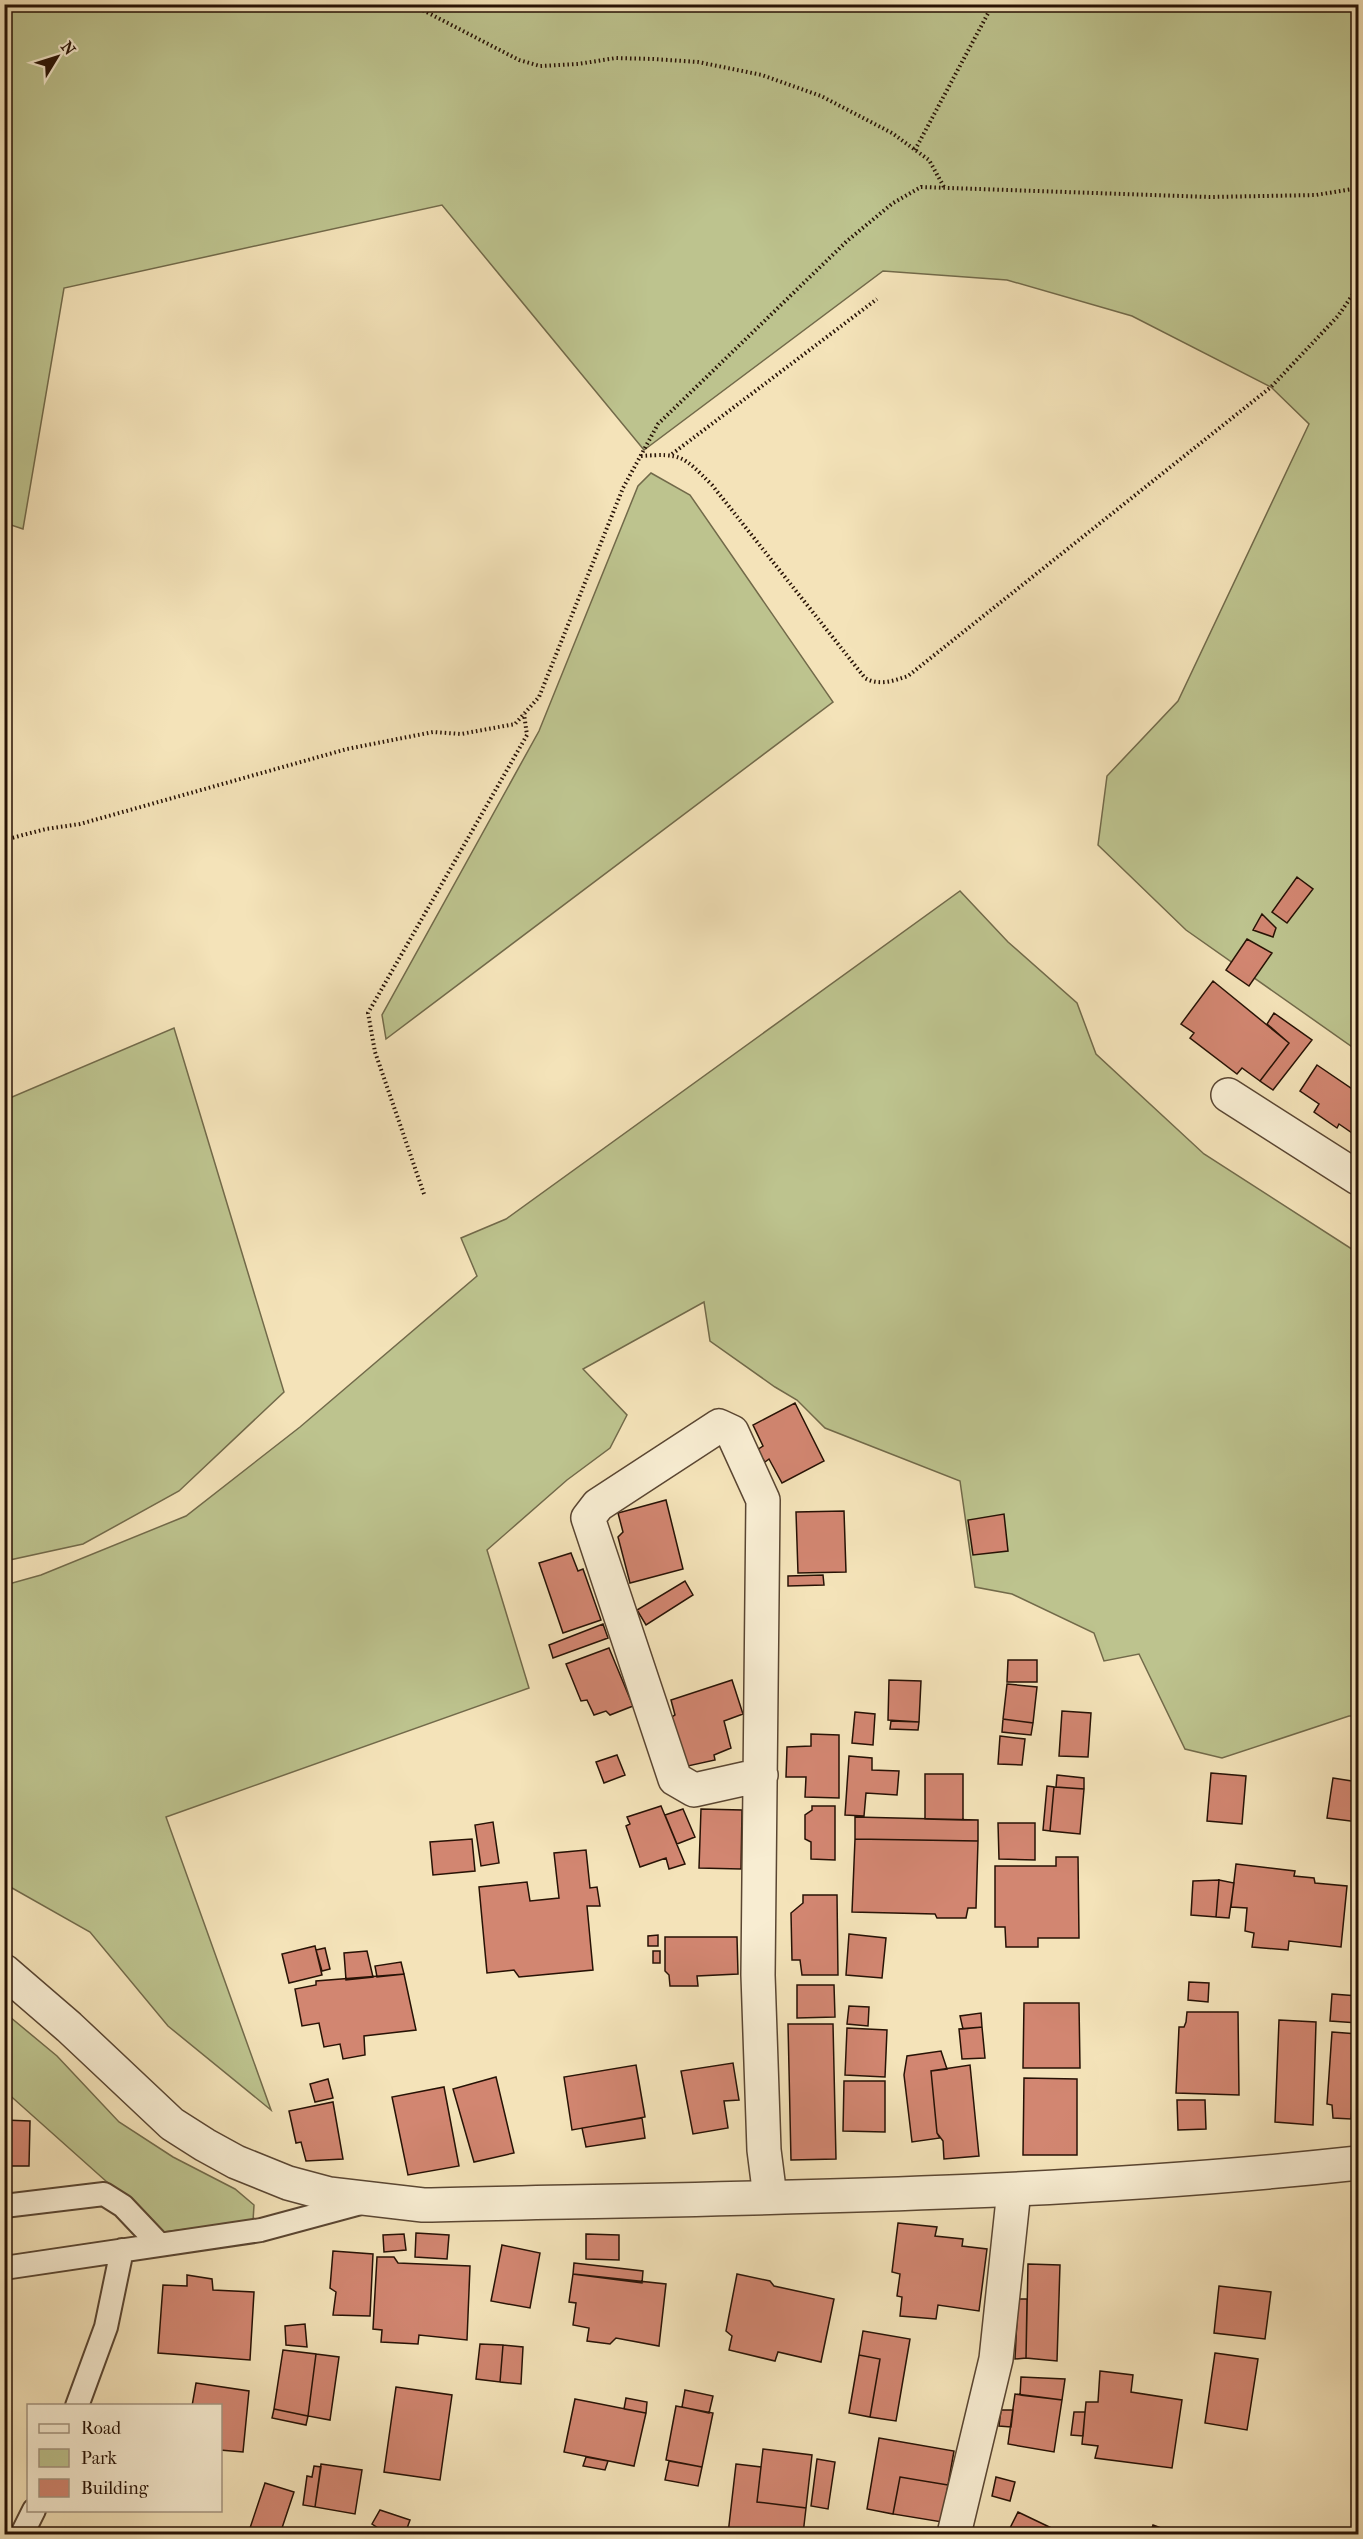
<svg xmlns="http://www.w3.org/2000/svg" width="1363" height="2539" font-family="'IM FELL French Canon',serif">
  <rect width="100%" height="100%" fill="#f4e3b9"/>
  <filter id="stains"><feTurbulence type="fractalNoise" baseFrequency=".00333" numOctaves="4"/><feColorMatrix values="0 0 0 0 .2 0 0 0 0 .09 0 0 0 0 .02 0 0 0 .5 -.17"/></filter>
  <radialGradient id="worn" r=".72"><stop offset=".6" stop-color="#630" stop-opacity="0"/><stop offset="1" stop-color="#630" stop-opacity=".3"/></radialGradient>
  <path fill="#bdc38e" stroke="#726a4a" stroke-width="1.5" d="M5,5H1358V1051L1186,930L1098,845L1107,776L1178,701L1309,424L1271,387L1132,316L1007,280L883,271L644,450L442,205L64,288L23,529L5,523Z
    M651,473L690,495L833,702L386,1039L382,1015L539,731L638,486Z
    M960,891L1008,942L1077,1003L1096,1054L1204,1154L1358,1253V1716H1349L1222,1758L1185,1749L1139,1654L1104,1661L1094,1633L1012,1594L975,1587L960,1481L825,1428L797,1400L775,1387L710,1341L704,1302L583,1369L627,1415L610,1448L567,1480L487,1550L529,1688L166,1817L271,2110L168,2026L90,1932L5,1884V1585L41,1575L186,1516L300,1427L477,1276L461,1238L506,1219Z
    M174,1028L284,1392L179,1491L83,1544L5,1561V1100Z
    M4,2012L57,2056L119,2122L173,2157L235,2189L254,2205L253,2221L163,2232L5,2091Z"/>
  <path fill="#d28671" stroke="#271205" stroke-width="1.5" d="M1297,877L1313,889L1287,923L1272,912Z
    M1262,914L1276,928L1273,937L1253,930Z
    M1247,939L1272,953L1249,986L1226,970Z
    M1213,981L1289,1043L1260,1081L1242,1068L1237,1074L1190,1038L1194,1033L1181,1024Z
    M1274,1013L1312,1040L1273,1090L1260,1081L1289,1043L1267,1024Z
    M1317,1065L1358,1093V1137L1339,1124L1337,1128L1314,1112L1319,1104L1300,1091Z
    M795,1403L824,1461L782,1483L769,1459L765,1462L757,1450L763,1446L753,1425Z
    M666,1500L683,1569L630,1583L618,1537L623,1532L618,1513Z
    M844,1511L846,1572L798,1573L796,1512Z
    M1004,1514L1008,1551L973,1555L968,1520Z
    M571,1553L578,1571L583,1569L601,1620L563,1633L539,1563Z
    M823,1575L824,1585L788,1586V1576Z
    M685,1581L693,1595L646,1625L637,1610Z
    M603,1624L608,1638L553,1658L549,1645Z
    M609,1648L633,1706L610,1715L606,1711L594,1715L587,1700L581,1701L566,1664Z
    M1008,1660H1037V1682H1007Z
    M732,1680L743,1714L724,1721L731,1748L714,1755L715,1760L688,1766L670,1718L675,1715L671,1700Z
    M889,1680L921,1681L919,1722L888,1720Z
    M1007,1684L1037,1687L1033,1723L1003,1719Z
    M1062,1711L1091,1713L1088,1757L1059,1756Z
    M855,1712L875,1714L873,1745L852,1743Z
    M1003,1719L1033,1723L1031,1735L1002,1732Z
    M891,1721L919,1722L918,1730L890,1729Z
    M811,1734L839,1735V1798L805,1797L806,1777H786L787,1747L811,1746Z
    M1000,1736L1025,1739L1022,1765L998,1764Z
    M617,1755L625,1775L604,1783L596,1762Z
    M849,1756L872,1758V1770L899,1771L897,1795L866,1793L864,1816L845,1815Z
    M1211,1773L1246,1776L1242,1824L1207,1821Z
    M925,1774H963V1820L925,1819Z
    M1057,1775L1084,1778V1789L1056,1787Z
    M1333,1778L1358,1782V1822L1327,1818Z
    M1047,1786L1054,1787L1050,1831L1043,1830Z
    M1054,1787L1084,1789L1080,1834L1050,1831Z
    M661,1806L685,1864L669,1869L666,1858L640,1867L626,1826L630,1824L627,1817Z
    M812,1806H835V1860L811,1859V1842L805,1839V1815L812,1810Z
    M683,1809L695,1837L677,1844L665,1815Z
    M701,1809L742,1810L741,1869L699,1868Z
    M855,1817L978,1820V1841L855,1839Z
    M493,1822L499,1863L481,1866L475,1825Z
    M998,1823H1035V1860L999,1859Z
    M472,1839L475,1871L433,1875L430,1842Z
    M855,1839L978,1841L976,1908H968L966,1918H937L935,1914L852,1912Z
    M586,1850L590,1888L597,1887L600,1906H587L593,1970L519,1977L514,1970L487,1973L479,1887L527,1882L530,1901L559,1898L554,1853Z
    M1056,1857H1078L1079,1938H1038V1947H1006L1005,1927H995V1866H1056Z
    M1236,1864L1295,1871L1294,1876L1314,1878L1315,1883L1347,1886L1341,1947L1289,1941L1288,1950L1252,1947L1254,1933L1245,1931L1247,1908L1231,1907Z
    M1219,1880L1216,1917L1191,1915L1193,1881Z
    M1219,1880L1234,1883L1229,1918L1216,1917Z
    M803,1895H837L838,1975H802L800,1960H792L791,1913L803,1903Z
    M849,1934L886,1938L882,1978L846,1975Z
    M658,1935V1946H648V1936Z
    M665,1937H737L738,1974L697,1976L698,1986H670L669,1975L665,1971Z
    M315,1946L322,1975L289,1983L282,1954Z
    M325,1948L330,1969L322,1971L316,1950Z
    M367,1951L373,1977L346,1980L344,1953Z
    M653,1951H660V1963H653Z
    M401,1962L404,1974L377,1977L375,1966Z
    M404,1974L416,2030L364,2036L365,2055L343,2059L340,2044L324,2047L319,2023L302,2026L295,1989L316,1985V1981Z
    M1189,1982L1209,1983L1208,2002L1188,2000Z
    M797,1985H834L835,2017L797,2018Z
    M1332,1994L1358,1996V2023L1330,2021Z
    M1024,2003H1079L1080,2068H1023Z
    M849,2006L869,2007L868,2026L847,2024Z
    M1187,2012H1238L1239,2095L1176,2093L1179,2027H1184L1186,2022Z
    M981,2013L982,2027L963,2029L960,2016Z
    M1279,2020L1316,2022L1313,2125L1275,2122Z
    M788,2024H833L836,2159L791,2160Z
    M982,2027L985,2058L962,2059L959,2029Z
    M847,2028L887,2030L885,2077L845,2075Z
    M1332,2032L1358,2034V2106H1352L1351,2119L1333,2118L1332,2105L1327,2104Z
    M941,2051L947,2069L931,2071L937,2133L940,2138L912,2142L904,2075L907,2056Z
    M733,2063L739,2100L724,2101L728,2128L693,2134L681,2071Z
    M636,2065L645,2117L572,2130L564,2077Z
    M970,2065L979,2156L944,2159L943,2141L937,2133L931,2071Z
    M496,2077L514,2153L474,2162L453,2089Z
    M1024,2078L1077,2079V2155H1023Z
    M328,2079L333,2098L315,2102L310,2084Z
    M844,2081H885V2132L843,2131Z
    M444,2087L459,2166L408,2175L392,2097Z
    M1177,2100H1205L1206,2129L1178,2130Z
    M333,2102L343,2159L306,2161L301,2142L296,2143L289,2111Z
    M642,2118L645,2138L586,2147L582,2128Z
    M4,2120L30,2121L29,2166H4Z
    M898,2223L937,2227L935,2236L963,2239L962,2246L987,2249L979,2311L938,2305L936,2319L900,2316L902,2297L897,2296L900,2274L892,2272Z
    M416,2233L449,2235L447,2259L415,2257Z
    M404,2234L406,2250L384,2252L383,2235Z
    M586,2234L619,2235V2260L586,2259Z
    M502,2245L540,2253L530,2308L491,2301Z
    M333,2251L373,2254L370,2316L333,2315L336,2292L330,2288Z
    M377,2257H394L398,2263L470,2266L467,2340L419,2335L418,2344L381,2342L382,2330L373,2329Z
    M574,2263L643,2271L642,2283L573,2274Z
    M1028,2264L1060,2265L1057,2361L1026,2358Z
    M573,2274L666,2284L659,2346L616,2338L610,2344L587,2341L589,2328L573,2325L576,2303L569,2302Z
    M737,2274L770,2281L774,2286L834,2299L821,2362L778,2352L775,2361L729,2350L732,2336L726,2331Z
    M187,2275L212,2279L213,2290L254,2292L250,2360L158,2353L163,2285L187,2286Z
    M1219,2286L1271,2292L1265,2339L1214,2333Z
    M1018,2299H1027L1026,2358L1015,2359Z
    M305,2324L307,2347L286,2345L285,2326Z
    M863,2331L910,2339L896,2421L870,2417L880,2359L859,2355Z
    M480,2344L503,2345L500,2382L476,2379Z
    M503,2345L523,2347L521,2384L500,2382Z
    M283,2350L316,2354L308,2416L274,2409Z
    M1215,2353L1258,2359L1247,2430L1205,2423Z
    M316,2354L339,2357L330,2420L308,2416Z
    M859,2355L880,2359L870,2417L849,2413Z
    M1100,2371L1133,2375L1131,2392L1182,2400L1172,2468L1095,2458L1098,2446L1082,2444L1086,2402H1098Z
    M1021,2377L1065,2379L1062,2400L1020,2395Z
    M196,2383L249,2391L243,2452L220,2450V2406H192Z
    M396,2387L452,2395L440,2480L384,2472Z
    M685,2390L713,2396L709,2413L682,2407Z
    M1015,2394L1062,2400L1054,2452L1008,2444Z
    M626,2398L647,2402L646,2413L624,2409Z
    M575,2399L646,2413L634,2466L564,2452Z
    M676,2406L713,2413L702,2467L666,2460Z
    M274,2409L308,2416L306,2425L272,2418Z
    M1001,2410H1013L1011,2427L999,2426Z
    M1074,2412H1085L1083,2436L1071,2435Z
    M879,2438L954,2451L948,2485L900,2477L893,2514L867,2509Z
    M763,2449L812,2455L806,2508L757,2502Z
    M586,2457L608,2461L605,2470L583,2466Z
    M817,2459L835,2462L828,2509L811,2506Z
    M669,2461L702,2467L698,2486L665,2480Z
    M321,2464L362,2470L355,2514L315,2507Z
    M736,2464L761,2467L757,2502L806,2508L803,2534H728Z
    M314,2466L321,2467L315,2507L303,2505L307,2476L312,2477Z
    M900,2477L948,2485L942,2522L893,2514Z
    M996,2477L1015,2482L1010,2501L992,2496Z
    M265,2483L294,2492L280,2534H248Z
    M380,2510L410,2520L405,2534H376L378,2528L372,2524Z
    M1018,2512L1064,2534H1007Z
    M1153,2525L1177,2534H1150Z"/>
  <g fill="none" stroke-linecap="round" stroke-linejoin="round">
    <g stroke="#5a4632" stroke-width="26">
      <path id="service" d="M4,2206L104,2194L123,2206L159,2244
        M4,2268L261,2230L361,2203
        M77,2406L106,2327L122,2250
        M22,2534L34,2510"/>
    </g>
    <g stroke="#5a4632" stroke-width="36">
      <path id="minor" d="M1228,1095L1358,1178
        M761,1775L694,1790L675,1779L588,1518L598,1505L719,1426L732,1432L763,1500L758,1975L764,2150L770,2197
        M954,2534L996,2359L1014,2190"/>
    </g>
    <g stroke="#5a4632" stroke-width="36">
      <path id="tertiary" d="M4,1971L69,2027L172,2124L205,2145L236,2162L288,2183L329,2194L423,2205C735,2198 1048,2197 1358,2163"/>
    </g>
    <path stroke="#271205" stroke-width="4" stroke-dasharray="1.5 3" stroke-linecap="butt" d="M411,4L519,60L540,66L578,64L616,58L653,59L698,62L762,75L821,96L892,133L929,160L944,187
      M915,150L993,4
      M672,454L877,299
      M641,456C682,453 683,456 712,485L865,678C879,686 893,681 908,676L1271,387L1338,316L1358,287
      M4,840L46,829L80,824L347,749L433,732L461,734L515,724L539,697L623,488L658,424L847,241L893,203L921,187L1210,197L1316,195L1358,188
      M424,1194L375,1052L368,1013L527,735L524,714"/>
    <use href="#service" stroke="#f8edd2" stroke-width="22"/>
    <use href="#minor" stroke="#f8edd2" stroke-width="33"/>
    <use href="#tertiary" stroke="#f8edd2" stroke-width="33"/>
  </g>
  <rect width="1363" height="2539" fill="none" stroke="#f4e3b9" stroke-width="24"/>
  <rect x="6" y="6" width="1351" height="2527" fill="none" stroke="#271205" stroke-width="3"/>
  <rect x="12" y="12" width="1339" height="2515" fill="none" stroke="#271205" stroke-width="1.5"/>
  <rect x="27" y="2404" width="195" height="108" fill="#f8edd2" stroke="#a49580" stroke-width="1.5"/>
  <rect x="39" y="2424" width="30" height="9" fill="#f8edd2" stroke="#a49580" stroke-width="1.5"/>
  <text x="81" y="2434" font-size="18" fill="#271205">Road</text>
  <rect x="39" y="2449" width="30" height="18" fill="#bdc38e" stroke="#a49580" stroke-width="1.5"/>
  <text x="81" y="2464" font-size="18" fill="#271205">Park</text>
  <rect x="39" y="2479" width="30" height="18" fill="#d28671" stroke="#a49580" stroke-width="1.5"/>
  <text x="81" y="2494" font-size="18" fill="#271205">Building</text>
  <g transform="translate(57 57) rotate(52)" stroke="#f8edd2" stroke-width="4.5" paint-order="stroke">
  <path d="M0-4.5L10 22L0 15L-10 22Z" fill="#271205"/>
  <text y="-9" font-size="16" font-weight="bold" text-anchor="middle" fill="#271205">N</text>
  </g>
  <rect width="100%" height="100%" filter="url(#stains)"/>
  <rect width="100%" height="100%" fill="url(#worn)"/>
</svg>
